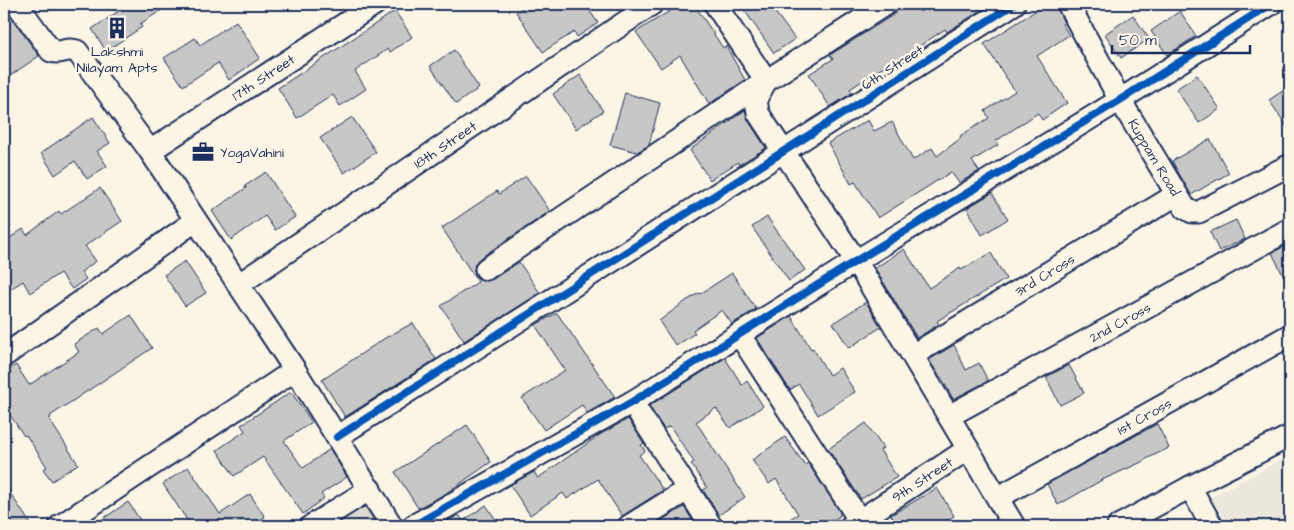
<svg xmlns="http://www.w3.org/2000/svg" width="1294" height="530" font-family="'Architects Daughter',sans-serif">
  <rect width="100%" height="100%" fill="#fcf5e5"/>
  <filter id="ink" filterUnits="userSpaceOnUse"><feTurbulence type="fractalNoise" baseFrequency=".02" numOctaves="2"/><feDisplacementMap in="SourceGraphic" scale="10" xChannelSelector="R" yChannelSelector="G"/><feConvolveMatrix kernelMatrix="1 2 1 2 8 2 1 2 1" color-interpolation-filters="sRGB"/></filter>
  <g filter="url(#ink)">
    <path fill="#ece7dc" d="M1290,455V526H1228L1211,497Z"/>
    <path fill="#dfdbd4" stroke="#7d8599" d="M360,499L377,526H319Z"/>
    <path fill="#c8c7c6" stroke="#1b2f5e" d="M4,4L7,11L39,56L4,80Z
      M129,4H171L140,24L142,27L106,51L92,29Z
      M529,4H585L598,23L577,37L574,32L543,52L516,12Z
      M681,4H694L723,48L726,46L745,80L709,104L680,55L661,68L636,32Z
      M740,4H769L795,39L774,53Z
      M906,4H914L920,12L933,4H991L947,32L945,29L887,68L885,66L850,89L852,93L830,107L809,74L833,59L830,55L893,15Z
      M1046,4H1056L1064,23L1062,24L1069,35L1037,56L1067,103L1042,120L1038,113L996,141L998,145L972,161L979,171L959,183L951,172L878,218L855,182L851,184L828,143L868,120L874,131L892,122L913,160L932,148L937,156L961,138L960,136L989,118L985,111L1015,91L984,44Z
      M395,11L412,37L390,52L388,49L355,71L366,89L340,106L333,95L297,118L278,88Z
      M1180,11L1196,36L1167,55L1151,31Z
      M1133,15L1149,39L1121,58L1105,34Z
      M236,21L260,58L229,80L218,63L183,86L164,58L195,38L200,45Z
      M454,50L479,88L456,104L430,66Z
      M580,75L603,111L576,129L553,94Z
      M1197,75L1220,109L1199,123L1176,89Z
      M1290,86V131L1269,100Z
      M625,93L660,103L649,145L637,152L610,145Z
      M745,110L748,120L766,148L739,165L738,162L710,180L690,150Z
      M93,117L110,143L97,151L107,166L87,179L75,161L55,175L41,153Z
      M352,117L376,152L344,173L320,138Z
      M1210,139L1229,173L1191,195L1172,161Z
      M266,172L295,217L275,230L265,216L231,240L212,211L246,188L245,186Z
      M526,176L550,211L479,259L475,264L474,270L475,276L480,280L487,281L493,279L519,262L540,293L464,341L441,306L478,282L442,228L497,191L499,194Z
      M100,188L122,221L85,246L96,261L81,272L86,279L72,289L60,273L30,293L23,281L4,293V242L23,229L27,235L59,211L61,214Z
      M992,193L1008,219L982,235L967,208Z
      M767,217L805,270L789,281L752,227Z
      M1236,220L1245,239L1219,251L1210,232Z
      M1290,243V289L1272,253Z
      M904,249L929,288L960,268L961,270L991,253L1006,279L937,321L939,324L917,338L875,268Z
      M185,261L206,293L185,306L164,275Z
      M732,273L756,309L732,324L722,310L693,330L695,333L676,346L659,321L686,301L699,293L700,294Z
      M866,302L881,327L849,348L833,323Z
      M557,313L615,397L587,413L582,405L544,430L522,398L565,370L535,325Z
      M131,315L152,348L50,416L51,418L49,419L78,464L52,481L43,469L47,467L26,435L24,436L4,406V373L16,365L29,385L79,352L74,344L99,328L103,334Z
      M791,316L811,349L813,348L829,375L840,368L855,392L818,415L799,384L790,390L757,338Z
      M413,323L436,359L345,417L322,380L385,338Z
      M954,345L966,370L979,363L988,381L953,399L941,377H940L929,360Z
      M725,358L742,385L747,381L763,406L730,428L716,408L696,422L745,497L719,515L703,490L707,488L691,464L694,462L670,426L664,429L649,406Z
      M1069,365L1084,393L1060,405L1046,377Z
      M291,392L312,422L284,441L303,468L330,449L347,477L321,494L324,498L303,514L263,457L234,476L217,450L245,431L241,425Z
      M628,419L644,443L641,445L645,451L639,455L663,490L622,516L598,479L567,499L563,493L530,515L510,485L534,472L538,478L601,434Z
      M866,423L883,448L880,450L897,477L861,499L828,449Z
      M1157,424L1169,448L1144,460V461L1102,480L1058,505L1047,484Z
      M467,425L491,462L445,494L418,508L395,472Z
      M785,437L805,465L808,463L840,512V516L823,526H778L798,514L776,479L769,484L752,460Z
      M188,467L220,514L250,494L265,517L251,526H191L163,484Z
      M4,484L32,526H4Z
      M937,488L954,516L938,526H897L891,515Z
      M128,502L144,526H92Z
      M486,505L500,526H443L442,524L459,515L463,521Z
      M684,507L696,526H652Z"/>
    <g fill="none" stroke-linecap="round" stroke-linejoin="round">
      <g stroke="#1b2f5e" stroke-width="25">
        <g id="minor">
          <path d="M17,4L51,51C61,55 65,47 77,51L150,151L295,370L392,526"/>
          <path d="M715,4L766,81L756,99L758,113L856,261L1014,526"/>
          <path id="s1" d="M1068,4L1120,100L1185,208L1192,212H1199L1290,165"/>
          <path id="s2" d="M150,151L375,4"/>
          <path d="M486,269L766,81L886,4"/>
          <path id="s3" d="M238,285L652,4"/>
          <path d="M739,334L860,521"/>
          <path id="s4" d="M913,355L1176,195"/>
          <path d="M4,356L195,221"/>
          <path d="M632,402L711,526"/>
          <path id="s5" d="M949,416L1290,229"/>
          <path d="M337,437L1014,4"/>
          <path d="M1190,487L1212,526"/>
          <path id="s6" d="M999,497L1290,335"/>
          <path d="M60,526L295,370"/>
          <path d="M311,526L370,489"/>
          <path d="M413,526L632,402L856,261L1120,100L1271,4"/>
          <path d="M629,526L687,490"/>
          <path id="s7" d="M851,526L968,449"/>
          <path d="M1118,526L1190,487L1290,436"/>
        </g>
      </g>
      <use href="#minor" stroke="#fcf5e5" stroke-width="21"/>
      <g stroke="#fcf5e5" stroke-width="11">
        <path id="cycleway" d="M337,437L1014,4
          M413,526L632,402L856,261L1120,100L1271,4"/>
      </g>
      <use href="#cycleway" stroke="#0057b8" stroke-width="8"/>
    </g>
  </g>
  <defs>
    <g id="building-bare" transform="scale(1.725)"><path d="M-4-6H4V6H1V3H-1V6H-4ZM-2.5-4.3h1.7v1.8h-1.7ZM.8-4.3h1.7v1.8H.8ZM-2.5-1h1.7V.8h-1.7ZM.8-1h1.7V.8H.8Z" fill="#1b2f5e" stroke="#fcf5e5" stroke-width="2.5" paint-order="stroke"/></g>
    <g id="office-bare" transform="scale(1.725)"><path d="M-6-3h4V-5.5h4V-3h4V5H-6ZM-1-4.5V-3h2v-1.5ZM-6 0V1H6V0Z" fill="#1b2f5e" stroke="#fcf5e5" stroke-width="2.5" paint-order="stroke"/></g>
  </defs>
  <g fill-rule="evenodd">
    <use href="#building-bare" x="117" y="28"/>
    <use href="#office-bare" x="203" y="152"/>
  </g>
  <g text-anchor="middle" stroke-width="5" stroke-linejoin="round" paint-order="stroke">
    <g font-size="14" fill="#1b2f5e" stroke="#fcf5e5">
      <text x="117" y="56">Lakshmi<tspan x="117" dy="16">Nilayam Apts</tspan></text>
      <text x="220" y="157" text-anchor="start">YogaVahini</text>
    </g>
    <g font-size="14" fill="#1b2f5e" stroke="#fcf5e5">
      <text transform="translate(892 67) rotate(-33)" y="5">6th Street</text>
      <text dy="5" stroke="none"><textPath href="#s2" startOffset="135">17th Street</textPath></text>
      <text dy="5" stroke="none"><textPath href="#s3" startOffset="250">18th Street</textPath></text>
      <text dy="5" stroke="none"><textPath href="#s1" startOffset="176">Kuppam Road</textPath></text>
      <text dy="5" stroke="none"><textPath href="#s4" startOffset="154">3rd Cross</textPath></text>
      <text dy="5" stroke="none"><textPath href="#s5" startOffset="195">2nd Cross</textPath></text>
      <text dy="5" stroke="none"><textPath href="#s6" startOffset="166">1st Cross</textPath></text>
      <text dy="5" stroke="none"><textPath href="#s7" startOffset="85">9th Street</textPath></text>
    </g>
  </g>
  <rect width="1294" height="530" fill="none" stroke="#fcf5e5" stroke-width="20"/>
  <rect x="10" y="10" width="1274" height="510" fill="none" stroke="#1b2f5e" stroke-width="2" filter="url(#ink)"/>
  <path d="M1112 45v8h138v-8" fill="none" stroke="#1b2f5e" stroke-width="2.5"/>
  <text x="1119" y="45" font-size="15" fill="#1b2f5e" stroke="#fcf5e5" stroke-width="4" paint-order="stroke">50 m</text>
</svg>
